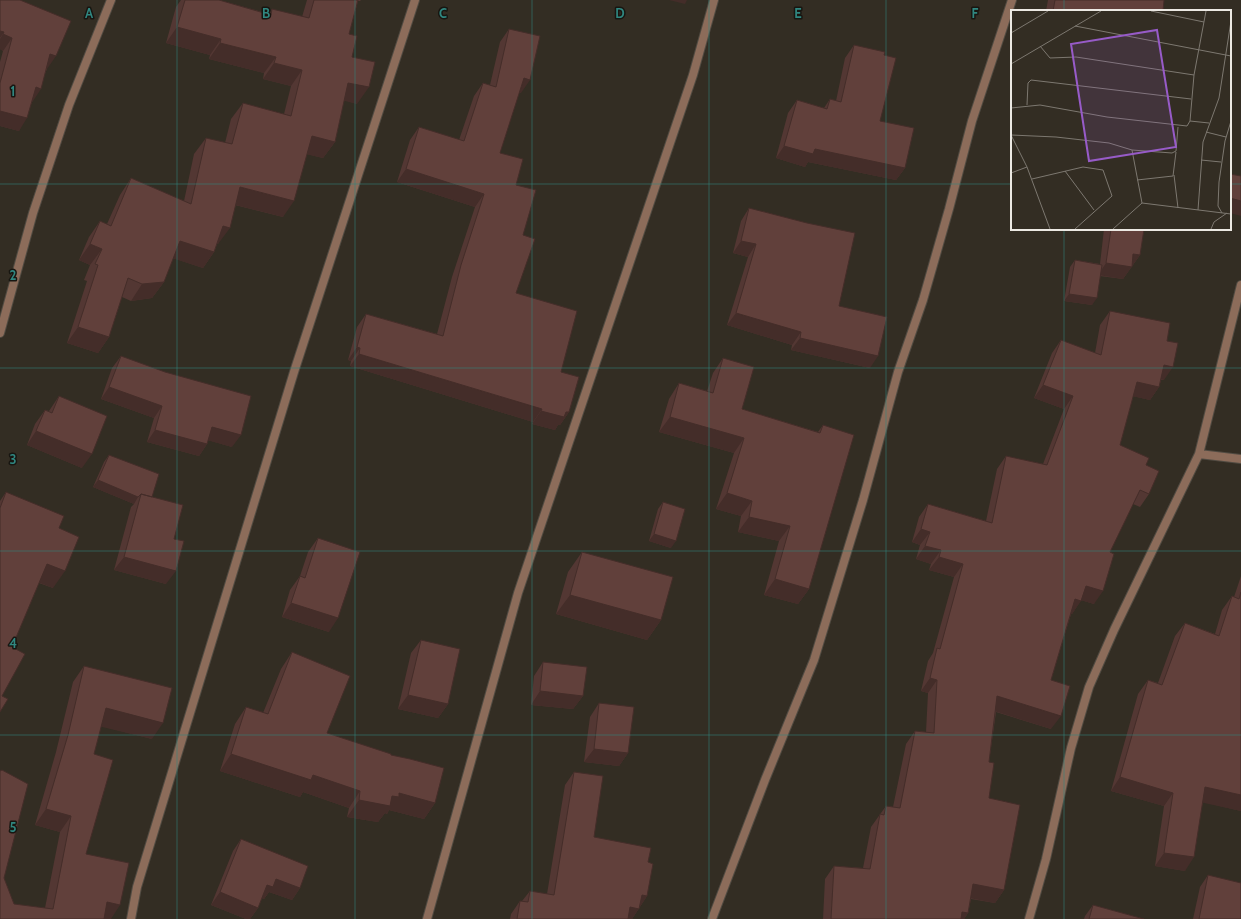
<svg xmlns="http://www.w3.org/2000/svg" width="1241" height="919" font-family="Cabin,sans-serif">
  <rect width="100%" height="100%" fill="#332d23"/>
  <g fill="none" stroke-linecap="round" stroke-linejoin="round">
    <g stroke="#514b42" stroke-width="10">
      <path id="minor" d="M0,333L33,213L69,105L111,0
        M1199,454L1241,459
        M131,919L137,887L294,372L415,0
        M427,919L518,593L693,75L714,0
        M712,919L765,780L814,660L863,500L898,372L923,300L949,209L972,121L1012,0
        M1029,919L1046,859L1071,748L1089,687L1114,630L1199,454L1241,285"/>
    </g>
    <use href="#minor" stroke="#8c6c5a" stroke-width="8"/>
  </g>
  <path fill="#533733" d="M0,0L47,69L19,131L0,126V62L3,51L0,49Z
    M181,0H219L269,14L272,9L302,17L307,0H361L360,1H358L349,34L352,57L357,104L344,100L335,142L323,158L307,154L283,217L235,205L218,244H217L214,252L203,268L173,258L164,282L152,298L131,301L122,297L109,337L98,353L67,343L87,281L84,280L90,265L79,260L89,237L100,221L107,224L120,195L131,178L184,201L194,154L206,138L225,143L231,119L243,103L284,114L291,86L263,79L264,73L209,59L210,55L166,43L176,7Z
    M1048,0H1164L1163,11H1046Z
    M509,29L521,93L519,92L500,153L516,185L523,235L516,293L561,372L569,412L560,425H558L555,430L532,424L533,422L350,366L351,361L348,360L357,327L366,314L437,334L452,277L475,207L397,182L410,140L419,127L459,140L474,96L483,83L490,85L500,42Z
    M854,45L884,55L880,121L905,168L896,180L808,162L805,167L776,158L788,113L797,100L824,108L830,99L836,101L845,58Z
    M749,208L839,306L870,368L791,350L792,345L727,325L748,257L733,253L741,221Z
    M1104,229H1144L1140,255L1123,279L1100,276L1092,305L1064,301L1070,267L1075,260L1100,264Z
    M1110,311L1167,341L1164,380H1161L1159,387L1150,400L1133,396L1120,445L1146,465L1149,494L1140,507L1133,504L1110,552L1094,604L1081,600L1072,614H1071L1051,680V729L996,712L989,762V798L1004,890L995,903L971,899L968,913L964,919H823L825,879L834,866L863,868L871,827L886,806L893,807L906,744L915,731L926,732L928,693L921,691L928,661L933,653L954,577L929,570L931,564L916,559L920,545L912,542L919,517L928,504L986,521L997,469L1006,456L1043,464L1064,409L1034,398L1052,353L1061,340L1095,353L1100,325Z
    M121,356L232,447L208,440L207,444L199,456L147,442L154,418L101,399L112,368Z
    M723,358L742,409L818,432L823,425L809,589L798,604L764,595L779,541L738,532L741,516L716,509L734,453L659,432L669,399L679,383L707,391L713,373Z
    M59,396L82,468L27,445L35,424L45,410L49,411Z
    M109,455L152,497L174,539L166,584L114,570L131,507L134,504L93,487L104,462Z
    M6,492L59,528L53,588L39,583L12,647L2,696L0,712V501Z
    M663,502L671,548L649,541L658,509Z
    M318,538L329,632L282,617L290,590L300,576L308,552Z
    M582,552L661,620L647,640L556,614L568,572Z
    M1241,576V811L1203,802L1185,871L1155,866L1164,806L1111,791L1138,694L1148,680L1158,683L1175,636L1185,623L1215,634L1222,610L1232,596L1234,597Z
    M421,640L448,704L438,718L398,709L411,653Z
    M292,652L327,733L391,755L435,803L424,819L389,810L387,814L385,813L378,822L347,817L349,808L303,792L300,797L220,771L235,724L246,707L263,713L281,669Z
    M543,662L583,696L573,709L531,705L534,676Z
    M84,666L152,739L101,726L94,754L86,854L120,905L0,919V771L4,878L14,904L45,908L60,832L35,825L56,752L73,682Z
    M599,703L628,753L619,766L584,762L590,717Z
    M574,772L594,837L648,862L647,896L632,919H510L511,914L520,901H522L530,891L547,894L565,785Z
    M241,839L300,888L292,900L269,892L264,899L262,898L258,908L250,919H246L211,905L233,851Z
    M1208,875L1241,919H1193L1200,887Z
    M1093,905L1144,919H1084L1085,916Z"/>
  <path fill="#442d29" d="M669,0H687L685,4Z
    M177,27L221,39L210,55L166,43Z
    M0,31L4,32L0,38Z
    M3,34L12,38L3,51L0,49V39Z
    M220,43L276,57L264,73L209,59Z
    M50,54L56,56L47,69L42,67Z
    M274,63L302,70L291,86L263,79Z
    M524,78L530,80L521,93L515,91Z
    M348,83L369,87L357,104L337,99Z
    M36,87L41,89L33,101L27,100Z
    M0,111L27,118L19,131L0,126Z
    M312,136L335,142L323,158L301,153Z
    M784,146L815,149L905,168L896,180L808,162L805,167L776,158Z
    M406,169L484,194L475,207L397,182Z
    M240,187L294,201L283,217L228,203Z
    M1230,198L1241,201V216L1230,213Z
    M223,226L230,228L218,244L211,242Z
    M180,241L214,252L203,268L169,257Z
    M741,241L756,244L748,257L733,253Z
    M90,244L102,249L90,265L79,260Z
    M1133,254L1140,255L1123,279L1098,275L1106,263Z
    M164,282L152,298L131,301L142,284Z
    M1069,294L1097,298L1092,305L1064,301Z
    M736,313L801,332L792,345L727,325Z
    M78,327L109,337L98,353L67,343Z
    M800,338L878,356L870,368L791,350Z
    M357,347L360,348L351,361L348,360Z
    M359,354L542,409L533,422L350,366Z
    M1164,365L1173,367L1164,380L1155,378Z
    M1137,382L1159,387L1150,400L1127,395Z
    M1043,385L1073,396L1064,409L1034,398Z
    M109,387L162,406L154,418L101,399Z
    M541,411L566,412H569L560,425H558L555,430L532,424Z
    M670,417L744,438L734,453L659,432Z
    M212,427L241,435L232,447L203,439Z
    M155,430L207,444L199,456L147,442Z
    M36,431L92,454L82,468L27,445Z
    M98,480L138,497L134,504L93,487Z
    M727,493L752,501L741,516L716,509Z
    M749,517L790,526L779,541L738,532Z
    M921,529L930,532L920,545L912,542Z
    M654,534L676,541L671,548L649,541Z
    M925,546L941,550L931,564L916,559Z
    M124,557L176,571L166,584L114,570Z
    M939,557L963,564L954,577L929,570Z
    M47,564L65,571L53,588L35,581Z
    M775,579L809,589L798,604L764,595Z
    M1086,586L1103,591L1094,604L1077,599Z
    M570,595L661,620L647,640L556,614Z
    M1075,599L1081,601L1072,614L1066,612Z
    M291,603L338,618L329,632L282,617Z
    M930,678L937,680L928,693L921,691Z
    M540,691L583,696L573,709L531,705Z
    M408,695L448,704L438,718L398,709Z
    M997,696L1061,716L1051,729L988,709Z
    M106,708L163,723L152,739L94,725Z
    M594,749L628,753L619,766L584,762Z
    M231,754L313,775L360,791L349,808L303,792L300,797L220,771Z
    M1120,777L1173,793L1164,806L1111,791Z
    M1205,787L1241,795V811L1195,801Z
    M399,793L435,803L424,819L389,810L387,814L385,813L378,822L347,817L359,800L392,796Z
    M46,809L71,816L60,832L35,825Z
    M1164,853L1194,857L1185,871L1155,866Z
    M276,879L300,888L292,900L269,892L264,899L258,897L267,885Z
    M973,884L1004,890L995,903L964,897Z
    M220,892L258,908L250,919H246L211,905Z
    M642,895L647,896L632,919H622L630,907Z
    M107,902L120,905L111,919H97Z
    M962,912L968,913L964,919H957Z"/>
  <path fill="#61403b" stroke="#442d29" d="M0,0H20L71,21L56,56L50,54L41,89L36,87L27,118L0,111V83L12,38L3,34L4,32L0,31Z
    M185,0H219L271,15L272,9L309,18L314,0H358L349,34L357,36L352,57L375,62L369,87L348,83L335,142L312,136L294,201L240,187L230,228L223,226L214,252L180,241L164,282L142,284L128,278L109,337L78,327L98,265L95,264L102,249L90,244L100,221L111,226L131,178L191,204L206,138L232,144L243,103L291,116L302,70L274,63L276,57L220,43L221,39L177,27Z
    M1055,0H1164L1163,11H1053Z
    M509,29L540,36L530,80L524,78L500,153L523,159L516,185L536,190L523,235L535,239L516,293L577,311L561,372L579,377L569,412H566L564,417L541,411L542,409L359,354L360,348L357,347L366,314L443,336L461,265L484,194L406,169L419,127L464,141L483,83L496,87Z
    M854,45L885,52L884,55L896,58L880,121L914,128L905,168L815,149L813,154L784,146L797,100L827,109L830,99L841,102Z
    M1230,174L1241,176V201L1230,198Z
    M749,208L807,223L855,233L839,306L887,317L878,356L800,338L801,332L736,313L756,244L741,241Z
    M1111,229H1144L1140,255L1133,254L1132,267L1106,263Z
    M1075,260L1102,265L1097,298L1069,294Z
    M1110,311L1170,323L1167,341L1178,343L1173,367L1164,365L1159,387L1137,382L1120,445L1149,458L1146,465L1159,471L1149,494L1140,490L1110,552L1114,554L1103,591L1086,586L1081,601L1075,599L1051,680L1070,686L1061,716L997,696L989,762L994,763L989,798L1020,805L1004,890L973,884L968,913L962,912L961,919H831L834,866L870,869L880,814L884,815L886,806L900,808L915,731L934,733L937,680L930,678L937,648L940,649L963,564L939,557L941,550L925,546L930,532L921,529L928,504L992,523L1006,456L1047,465L1073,396L1043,385L1061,340L1101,355Z
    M121,356L165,372L251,396L241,435L212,427L207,444L155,430L162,406L109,387Z
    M723,358L754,367L742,409L820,433L823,425L854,435L809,589L775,579L790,526L749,517L752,501L727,493L744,438L670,417L679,383L713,393Z
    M59,396L107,416L92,454L36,431L45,410L52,413Z
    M109,455L159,474L152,497L141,494L138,497L98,480Z
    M6,492L64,516L59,528L79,537L65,571L47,564L12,647L25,654L2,696L8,699L0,712V508Z
    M141,494L183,505L174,539L184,541L176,571L124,557Z
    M663,502L685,509L676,541L654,534Z
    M318,538L360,552L338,618L291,603L300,576L305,578Z
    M582,552L673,577L661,620L570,595Z
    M1241,592V795L1205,787L1194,857L1164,853L1173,793L1120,777L1148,680L1162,685L1185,623L1219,636L1232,596L1239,599Z
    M421,640L460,649L448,704L408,695Z
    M292,652L350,676L327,733L391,754V755L410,759L444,768L435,803L399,793V797L392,796L390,806L359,800L360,791L313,775L311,780L231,754L246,707L268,714Z
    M543,662L587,667L583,696L540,691Z
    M84,666L172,688L163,723L106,708L94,754L113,760L86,854L129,863L120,905L107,902L104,919H0V771L2,770L28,784L4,878L14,904L53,909L71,816L46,809L68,735Z
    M599,703L634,707L628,753L594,749Z
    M574,772L603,776L594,837L651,848L648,862L653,864L647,896L642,895L639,909L630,907L628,919H517L520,901L528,902L530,891L554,895Z
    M241,839L308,866L300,888L276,879L273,887L267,885L258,908L220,892Z
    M1208,875L1241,883V919H1199Z
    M1093,905L1144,919H1089Z"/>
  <path fill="none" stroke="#308780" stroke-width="1" stroke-opacity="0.55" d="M177,0V919M355,0V919M532,0V919M709,0V919M886,0V919M1064,0V11M0,184H1012M1230,184H1241M1064,229V919M0,368H1241M0,551H1241M0,735H1241"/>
  <g transform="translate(1011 10)">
    <rect width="220" height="220" fill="#332d23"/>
    <path fill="none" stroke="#7d7870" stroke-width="1" d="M140,1L193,12M64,16L220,46M0,23L37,1M29,36L39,48L65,47L183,65M0,54L90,1M16,95L17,73L20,70L180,89M0,98L29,95L96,107L176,116L179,111L183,65L195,1M179,111L198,113M195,122L215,127M0,125L45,127L98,133L121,140L161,143L165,141L167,117M0,125L16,157L39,219M121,140L131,193L220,204M190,150L210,152M54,161L83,200M0,163L16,157M163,165L167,198M21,169L72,157L92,160L101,186L64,219M126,170L162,166L165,142M187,200L192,132L208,88L220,11M211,203L207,196L208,172L214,131L220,111M102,219L131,193M200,219L203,212L216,203"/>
    <path fill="#975bc8" fill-opacity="0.15" stroke="#975bc8" stroke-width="2" d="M146,20L165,137L78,151L60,34Z"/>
    <rect width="220" height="220" fill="none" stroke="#ece9e3" stroke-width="2"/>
  </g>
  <g font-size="13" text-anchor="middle" font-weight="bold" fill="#308780" stroke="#181611" stroke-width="3" stroke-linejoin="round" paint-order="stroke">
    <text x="89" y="18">A</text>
    <text x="266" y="18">B</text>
    <text x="443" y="18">C</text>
    <text x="620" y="18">D</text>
    <text x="798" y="18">E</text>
    <text x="975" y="18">F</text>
    <text x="13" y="96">1</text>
    <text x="13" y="280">2</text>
    <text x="13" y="464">3</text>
    <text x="13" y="648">4</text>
    <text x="13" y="832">5</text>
  </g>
</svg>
